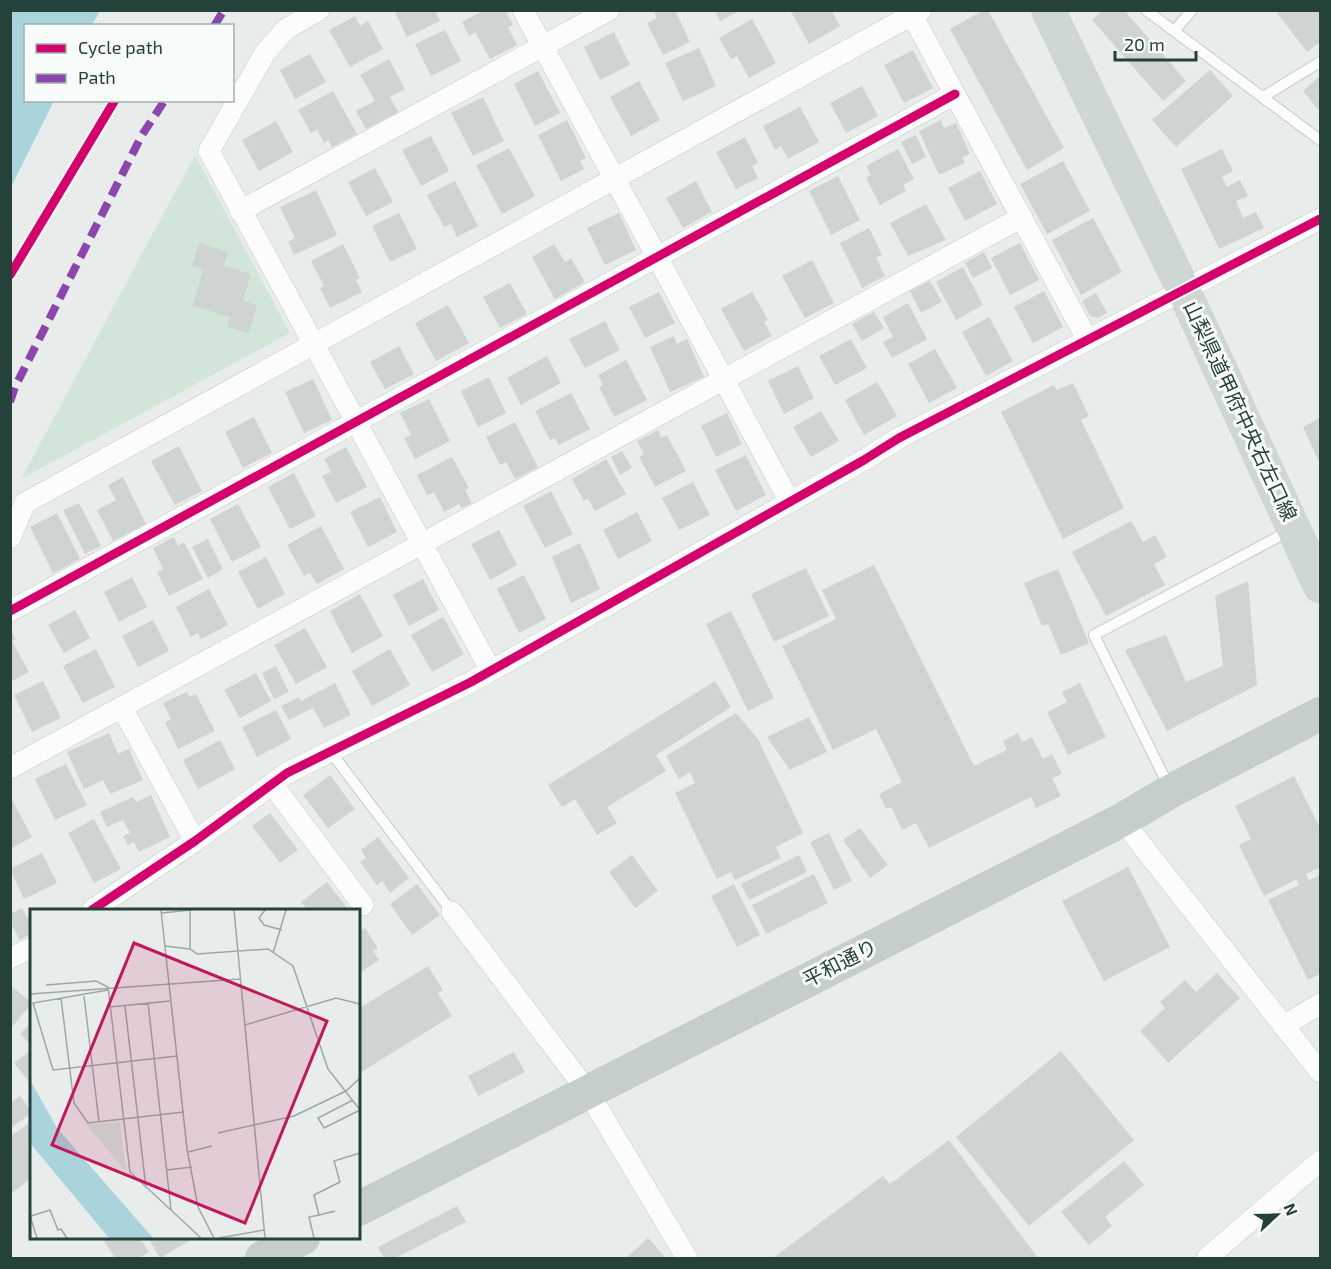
<svg xmlns="http://www.w3.org/2000/svg" width="1331" height="1269" font-family="'Exo 2','Noto Sans JP',sans-serif">
  <rect width="100%" height="100%" fill="#e8edeb"/>
  <path fill="#d1e6d8" d="M195,155L290,333L21,479Z"/>
  <path fill="#a9d4db" d="M11,10L100,11L92,25L26,26V100L54,101L11,187Z"/>
  <path fill="#cfd4d2" d="M394,10H435L440,21L407,37Z
    M484,10H505L513,25L508,27L517,45L490,59L475,32L469,36L462,22Z
    M653,10H675L690,42L663,55L647,23L657,18Z
    M715,10H741L720,21Z
    M790,10H831L840,26L809,44Z
    M984,10H988L1064,148L1027,170L950,29Z
    M1103,10H1124L1186,81L1163,101L1092,20Z
    M1280,10H1320V42L1307,52L1277,13Z
    M355,16L360,26L368,21L383,49L350,67L329,30Z
    M752,19L776,63L749,78L737,56L731,59L719,38Z
    M445,30L461,61L431,76L415,44Z
    M614,32L630,65L600,80L584,47Z
    M699,48L716,86L683,101L665,63Z
    M913,50L933,88L904,103L884,65Z
    M310,54L326,82L295,99L280,70Z
    M389,59L405,89L390,97L398,112L366,129L356,111L375,101L360,75Z
    M1210,70L1233,96L1176,147L1152,120Z
    M538,71L560,113L535,126L514,84Z
    M1320,76V112L1303,91Z
    M639,81L660,120L631,136L610,97Z
    M862,86L878,116L846,133L830,103Z
    M333,91L357,134L332,147L328,140L324,143L317,130L311,133L298,110Z
    M483,97L504,141L473,156L451,113Z
    M800,107L819,142L788,159L781,146L775,150L763,126Z
    M567,120L586,158L580,161L584,169L561,181L538,135Z
    M941,120L944,128L956,123L970,154L962,157L965,163L939,175L919,131Z
    M276,121L293,152L259,171L242,140Z
    M916,135L926,157L912,164L901,142Z
    M431,136L449,171L421,186L402,150Z
    M745,137L758,163L752,166L758,178L736,189L716,152Z
    M509,148L535,196L502,214L476,165Z
    M898,149L914,179L903,185L906,191L880,205L866,178L871,175L866,166Z
    M1222,149L1233,171L1222,177L1227,187L1240,180L1248,196L1236,201L1243,218L1256,212L1264,228L1219,249L1181,169Z
    M1063,161L1090,211L1047,234L1020,184Z
    M375,168L393,202L366,216L348,182Z
    M980,171L997,204L965,221L948,188Z
    M838,176L860,220L831,235L809,191Z
    M455,181L478,226L457,237L451,224L444,227L427,195Z
    M696,181L712,212L683,228L666,198Z
    M316,190L337,235L294,255L288,242L295,238L280,207Z
    M926,204L946,240L908,256L890,223Z
    M399,213L417,249L390,262L372,226Z
    M619,213L636,250L605,265L587,228Z
    M1093,218L1122,272L1081,295L1052,240Z
    M869,228L882,255L876,258L885,276L862,288L840,243Z
    M199,243L228,252L224,266L251,274L243,301L257,305L249,333L227,327L230,317L193,306L203,269L192,266Z
    M1020,243L1039,280L1010,295L991,258Z
    M343,244L360,278L356,280L362,292L330,308L320,288L324,286L311,261Z
    M554,244L565,262L571,258L585,282L555,299L532,257Z
    M984,252L992,268L973,278L965,263Z
    M812,260L834,303L805,318L782,276Z
    M963,267L983,305L956,320L936,282Z
    M930,281L942,302L921,313L910,291Z
    M510,283L527,314L500,328L483,297Z
    M1044,291L1063,327L1033,343L1014,307Z
    M659,292L675,323L645,338L629,307Z
    M752,292L768,320L764,322L772,336L744,351L721,309Z
    M1096,293L1107,313L1098,318L1090,316L1082,301Z
    M908,303L927,339L892,358L883,342L893,337L883,317Z
    M448,305L469,343L436,361L415,323Z
    M874,312L884,328L862,341L852,324Z
    M989,317L1013,361L986,376L962,332Z
    M605,321L620,350L585,368L569,339Z
    M674,336L677,344L687,339L704,377L670,392L650,347Z
    M851,339L867,368L835,385L819,356Z
    M399,346L414,374L385,389L370,362Z
    M935,349L957,388L929,403L908,364Z
    M547,356L561,383L521,405L507,378Z
    M626,360L647,400L614,417L599,387L603,385L598,375Z
    M798,366L814,398L784,414L768,381Z
    M489,377L506,413L478,427L461,391Z
    M313,379L332,420L304,433L285,392Z
    M877,382L897,416L864,435L845,400Z
    M1073,383L1089,416L1081,420L1124,508L1063,539L1001,412L1054,385L1057,390Z
    M571,393L590,429L559,445L555,438L550,440L535,411Z
    M429,399L450,441L415,459L404,438L411,435L400,413Z
    M821,411L839,441L811,457L793,427Z
    M727,413L742,444L716,457L701,426Z
    M254,417L272,453L243,468L225,432Z
    M1320,418V464L1303,427Z
    M515,422L538,467L515,479L506,462L500,465L486,437Z
    M658,430L661,438L667,435L686,471L655,487L639,457L644,454L637,441Z
    M179,446L202,491L175,505L151,461Z
    M346,447L367,487L336,503L322,476L331,472L324,459Z
    M622,451L632,468L620,475L611,457Z
    M746,455L766,495L736,511L715,470Z
    M452,457L469,488L465,490L472,503L462,508L459,504L444,512L434,492L427,495L417,475Z
    M606,459L626,494L595,511L588,499L584,501L572,479Z
    M294,473L316,516L290,529L268,487Z
    M123,477L146,524L113,541L97,510L116,500L108,485Z
    M693,482L710,515L679,530L662,498Z
    M551,491L573,534L545,548L523,506Z
    M380,497L397,532L368,547L350,512Z
    M79,503L101,546L85,554L63,510Z
    M238,504L261,547L232,562L210,519Z
    M637,512L652,541L618,559L603,530Z
    M57,513L80,559L53,573L30,527Z
    M1131,521L1143,542L1155,535L1167,557L1154,564L1165,585L1106,616L1072,552Z
    M321,526L344,569L317,584L310,573L304,576L287,545Z
    M499,530L517,565L490,580L471,544Z
    M174,537L178,546L184,542L203,579L169,596L157,572L163,569L153,548Z
    M208,539L223,569L208,578L192,547Z
    M580,543L600,589L571,603L552,557Z
    M266,557L285,594L258,609L238,572Z
    M874,565L974,766L1007,750L1003,741L1018,733L1022,742L1032,737L1043,759L1052,754L1062,774L1052,778L1061,796L1036,808L1031,797L929,848L916,823L902,830L891,807L886,809L879,794L902,782L876,729L833,750L782,646L836,619L822,590Z
    M806,568L829,616L774,642L751,594Z
    M1058,569L1089,643L1061,655L1048,624L1042,626L1024,583Z
    M524,575L546,619L519,633L497,589Z
    M132,577L147,607L119,622L104,592Z
    M423,579L439,610L409,626L393,595Z
    M1248,581L1257,685L1167,731L1125,650L1166,635L1186,682L1223,666L1215,596Z
    M209,589L228,625L201,639L198,633L191,637L176,607Z
    M360,594L383,636L352,653L330,611Z
    M75,610L90,638L64,653L48,625Z
    M731,611L774,698L748,711L706,624Z
    M443,617L464,654L432,672L411,635Z
    M153,620L169,651L138,667L122,636Z
    M305,628L327,667L296,684L274,645Z
    M10,629L16,639L12,641L29,672L10,682Z
    M96,649L115,687L83,703L63,666Z
    M390,649L410,685L372,706L352,671Z
    M276,666L289,692L274,699L262,673Z
    M256,673L271,701L240,718L224,690Z
    M43,681L61,718L32,732L14,695Z
    M715,681L731,707L656,755L666,771L607,807L617,823L597,835L575,799L562,807L548,785Z
    M335,683L351,715L324,728L313,708L289,720L281,706L299,697L301,701Z
    M1080,683L1106,737L1068,755L1047,712L1067,702L1062,692Z
    M187,692L190,697L196,694L215,731L178,749L165,722L171,719L163,703Z
    M276,710L291,739L257,757L242,727Z
    M736,713L758,739L803,833L776,847L781,858L735,880L731,872L717,879L675,793L695,783L690,772L679,779L666,756Z
    M809,717L827,752L790,770L767,737Z
    M109,733L118,754L129,749L143,780L110,794L103,780L84,789L67,752Z
    M220,740L235,769L198,789L183,760Z
    M66,764L87,805L55,820L35,779Z
    M330,775L355,809L328,828L303,795Z
    M1294,776L1320,828V867L1306,874L1309,880L1320,875V974L1308,980L1268,900L1299,885L1297,879L1264,896L1239,845L1251,839L1235,806Z
    M151,795L170,837L139,852L134,842L128,845L123,836L130,833L123,820L107,827L100,812L133,797L136,802Z
    M10,796L32,837L10,849Z
    M270,813L298,850L280,863L252,826Z
    M94,819L121,869L94,883L68,833Z
    M860,828L888,865L870,878L843,840Z
    M829,833L852,881L834,890L810,842Z
    M378,837L409,878L390,893L382,881L377,885L360,862L366,858L361,850Z
    M42,853L57,883L24,899L10,869Z
    M632,855L658,891L635,908L609,872Z
    M799,855L807,872L749,900L741,884Z
    M1128,867L1170,947L1104,981L1062,901Z
    M814,874L828,903L766,934L752,905Z
    M327,882L349,910H308L301,902Z
    M417,884L440,915L412,935L390,904Z
    M734,884L760,935L737,947L711,896Z
    M22,908L32,926V933L20,940L10,922V914Z
    M365,928L378,948L373,951L379,960L358,974V933Z
    M428,966L443,990L438,993L452,1016L358,1074V1009Z
    M1217,973L1240,998L1168,1063L1140,1031L1165,1008L1160,1002L1185,980L1196,992Z
    M10,985L32,1003L12,1027L10,1025Z
    M32,1022V1040L29,1043L20,1034Z
    M32,1050V1082L30,1083L14,1063Z
    M1061,1051L1134,1140L1029,1226L956,1137Z
    M514,1052L525,1072L478,1096L468,1076Z
    M20,1096L32,1113L12,1127L10,1103Z
    M32,1121V1178L10,1194V1137Z
    M949,1140L1038,1258H773L883,1176L890,1184Z
    M1124,1161L1144,1185L1105,1217L1112,1226L1089,1245L1061,1212Z
    M457,1206L466,1222L395,1258H384L378,1247Z
    M102,1238H140L149,1252L139,1258H115Z
    M148,1238H194L160,1258Z
    M648,1238L666,1258H626Z"/>
  <g fill="none" stroke-linecap="round" stroke-linejoin="round">
    <g stroke="#c5cac8" stroke-width="12">
      <path id="service" d="M1146,10L1320,140
        M1175,30L1192,10
        M1263,97L1320,62
        M330,751L452,912
        M1170,789L1094,635L1291,530"/>
    </g>
    <g stroke="#c5cac8" stroke-width="22">
      <path id="minor" d="M319,10L286,29L265,53L209,151L490,669
        M523,10L790,502
        M912,15L1087,339
        M240,211L609,10
        M10,538L25,503L921,10
        M10,611L955,94
        M122,708L195,841
        M10,768L1022,217
        M272,784L363,905
        M1122,820L1320,1072
        M92,910L195,841L287,773L471,682L864,460L899,438L1320,219
        M452,912L588,1092L687,1258
        M10,958L32,948
        M1283,1026L1320,1004
        M1207,1258L1320,1161"/>
    </g>
    <g stroke="#c3ccc9" stroke-width="34">
      <path id="primary" d="M1048,10L1184,291L1320,586"/>
    </g>
    <g stroke="#c3ccc9" stroke-width="34">
      <path id="trunk" d="M358,1209L1122,820L1171,791L1320,714
        M262,1258L303,1238"/>
    </g>
    <use href="#service" stroke="#fcfcfc" stroke-width="10"/>
    <use href="#minor" stroke="#fcfcfc" stroke-width="21"/>
    <use href="#primary" stroke="#cfd7d5" stroke-width="33"/>
    <use href="#trunk" stroke="#c6cecc" stroke-width="33"/>
    <path stroke="#8e44ad" stroke-width="8" stroke-dasharray="15 8" stroke-linecap="butt" d="M214,26L224,10
      M10,402L15,387L142,135L165,100"/>
    <g stroke="#f7fbf9" stroke-width="13">
      <path id="cycleway" d="M10,275L115,100
        M10,611L955,94
        M92,910L195,841L287,773L471,682L864,460L899,438L1320,219"/>
    </g>
    <use href="#cycleway" stroke="#d6006c" stroke-width="9"/>
  </g>
  <g text-anchor="middle" stroke-width="6" stroke-linejoin="round" paint-order="stroke">
    <g font-size="20" fill="#24423a" stroke="#f7fbf9">
      <text transform="translate(1240 411) rotate(65)" y="7">山梨県道甲府中央右左口線</text>
      <text transform="translate(840 963) rotate(-27)" y="7">平和通り</text>
    </g>
  </g>
  <g transform="translate(30 909)">
    <rect width="330" height="330" fill="#e8edeb"/>
    <path d="M90,213L96,263L57,216Z" fill="#d1e6d8"/>
    <path d="M0,171L27,219L123,329H79L0,234Z" fill="#a9d4db"/>
    <path fill="none" stroke="#9aa9a4" stroke-width="1.5" d="M131,1L157,240L168,298L184,329M204,1L235,329M235,1L229,9L234,16L252,21M132,4L160,1V40M135,37L160,40L167,45L238,40L263,57L298,160L330,201M243,44L256,1M16,76L66,72L78,78L100,263L171,329M78,81L3,94L23,161L147,147M0,85L211,70M54,87L69,213M31,89L44,194L58,214L154,203M118,94L141,301M95,97L116,279M80,98L140,92M215,116L306,89L330,95M323,191L288,209L294,219L330,201M188,224L264,207L316,182L330,169M158,243L182,237M137,261L162,258M305,302L289,306L284,286L310,273L304,252L330,244M0,307L7,329M1,307L20,301L28,321L31,320L37,329M189,329L234,321M284,329L279,308L289,306"/>
    <path fill="#c2185b" fill-opacity="0.15" stroke="#c2185b" stroke-width="3" d="M104,34L297,112L215,314L22,236Z"/>
    <rect width="330" height="330" fill="none" stroke="#24423a" stroke-width="3"/>
  </g>
  <rect width="1331" height="1269" fill="none" stroke="#24423a" stroke-width="24"/>
  <rect x="24" y="24" width="210" height="78" fill="#f7fbf9" stroke="#a3b1ad" stroke-width="1.5"/>
  <rect x="36" y="44" width="30" height="9" fill="#d6006c" stroke="#a3b1ad" stroke-width="1.5"/>
  <text x="78" y="54" font-size="18" fill="#24423a">Cycle path</text>
  <rect x="36" y="74" width="30" height="9" fill="#8e44ad" stroke="#a3b1ad" stroke-width="1.5"/>
  <text x="78" y="84" font-size="18" fill="#24423a">Path</text>
  <g transform="translate(1277 1215) rotate(68)" stroke="#f7fbf9" stroke-width="4.5" paint-order="stroke">
  <path d="M0-4.5L10 22L0 15L-10 22Z" fill="#24423a"/>
  <text y="-9" font-size="16" font-weight="bold" text-anchor="middle" fill="#24423a">N</text>
  </g>
  <path d="M1115 51v9h81v-9" fill="none" stroke="#24423a" stroke-width="3"/>
  <text x="1124" y="51" font-size="18" fill="#24423a" stroke="#f7fbf9" stroke-width="4.5" paint-order="stroke">20 m</text>
</svg>
